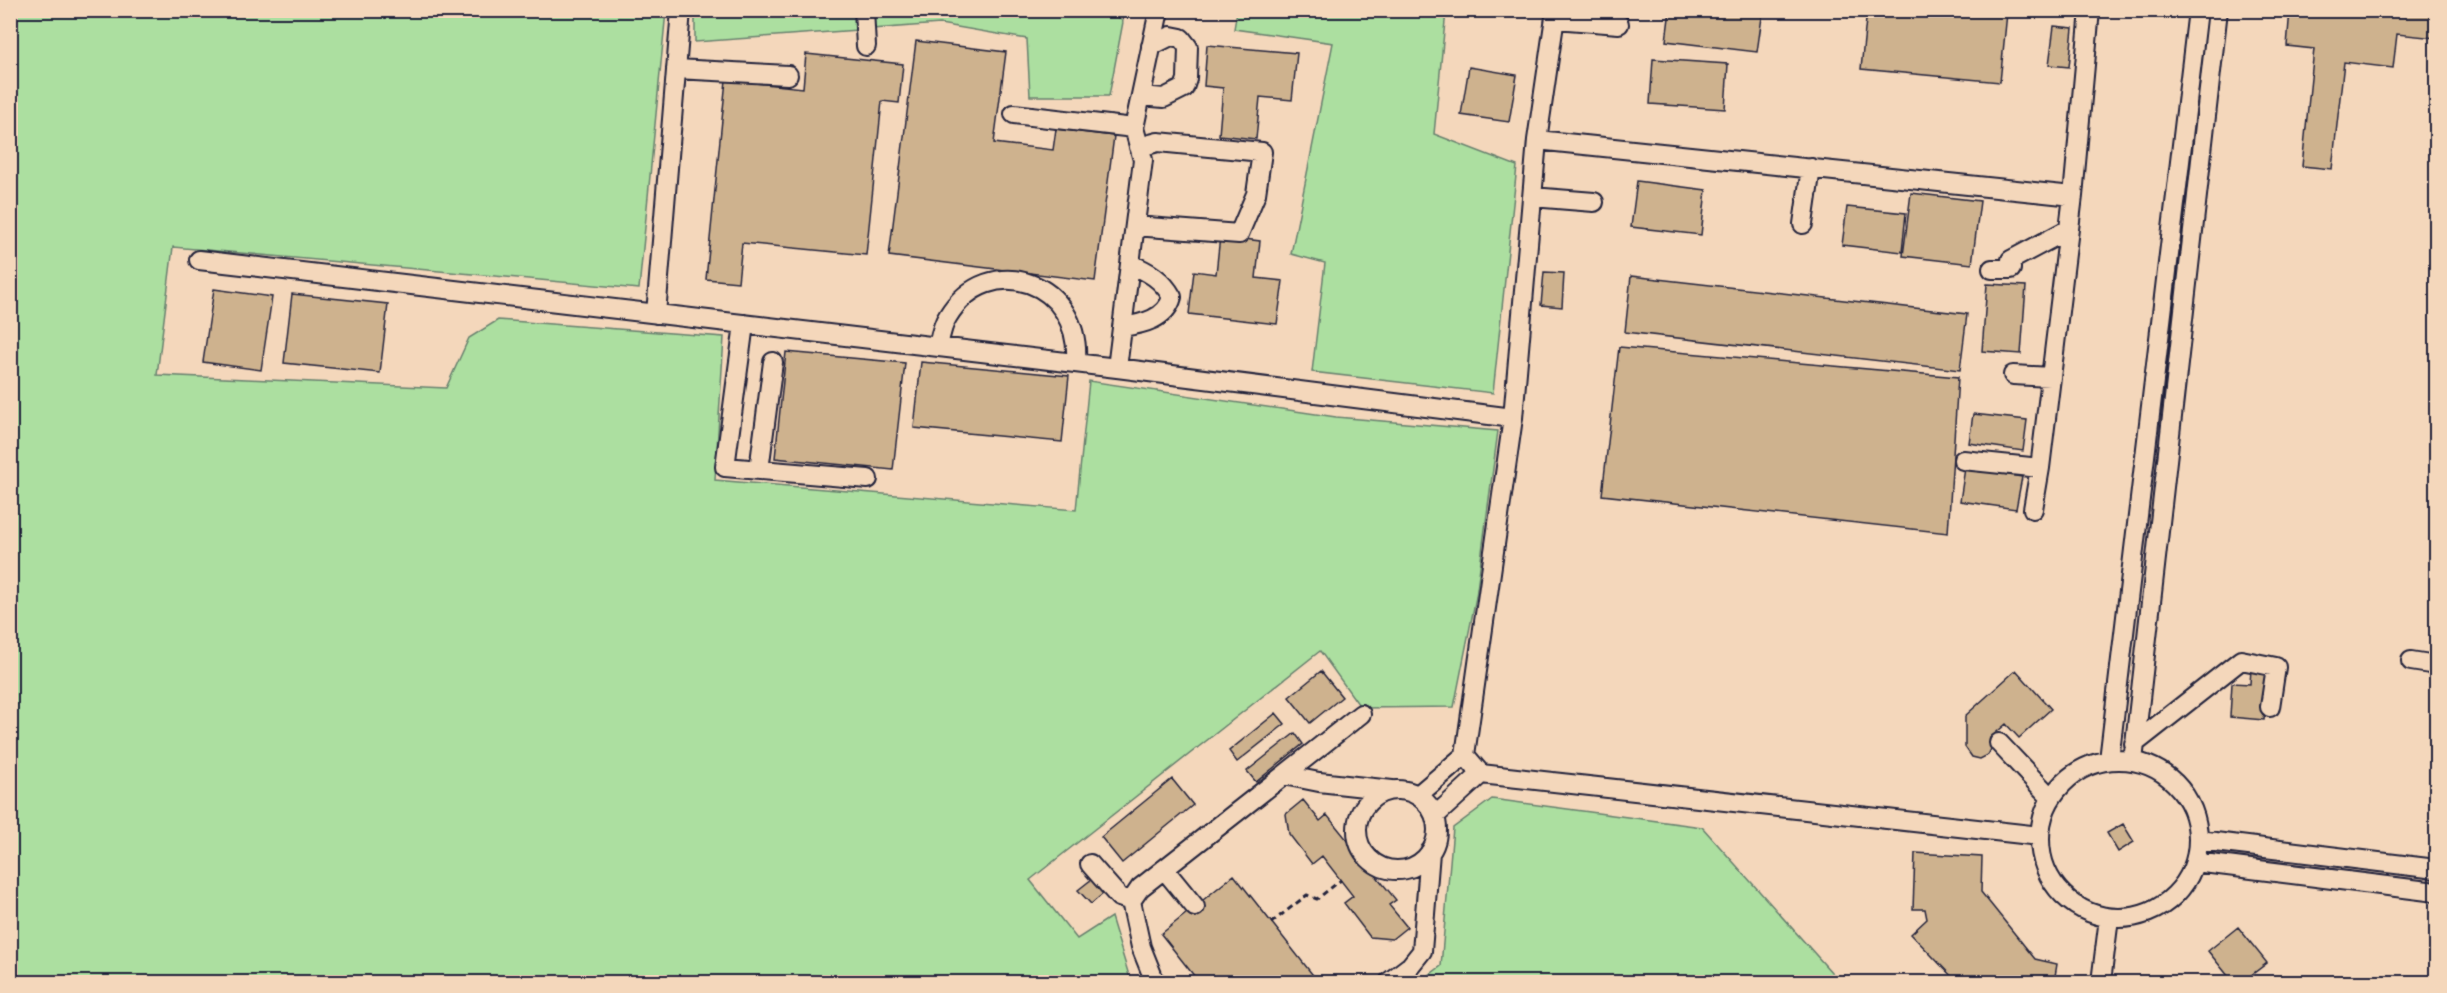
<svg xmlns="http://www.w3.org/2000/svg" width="2447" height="993" font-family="Sriracha,sans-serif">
  <rect width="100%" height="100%" fill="#f4d7bb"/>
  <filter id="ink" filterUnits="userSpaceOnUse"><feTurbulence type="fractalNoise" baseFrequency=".0167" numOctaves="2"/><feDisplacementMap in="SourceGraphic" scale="12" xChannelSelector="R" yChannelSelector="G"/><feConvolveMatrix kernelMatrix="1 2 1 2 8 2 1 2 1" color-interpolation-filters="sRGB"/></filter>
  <g filter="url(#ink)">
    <path fill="#acdfa0" stroke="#67806e" stroke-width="1.5" d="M1112,10L1123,22L1109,96H1030L1027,39L940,24L695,42V11Z
      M10,11H666L639,289L173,247L157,375L446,388L469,338L498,320L724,337L715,480L1076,510L1089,381L1336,417L1498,431L1476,597L1454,707L1361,708L1320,651L1030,880L1077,939L1111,917L1131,982H11Z
      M1237,11H1446L1434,134L1517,166L1493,393L1312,372L1325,263L1291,254L1333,43L1234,29Z
      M1492,799L1702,827L1840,982H1420L1441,966L1453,828Z"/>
    <path fill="#ceb28e" stroke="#22223b" stroke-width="1.5" d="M1670,10H1763L1757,52L1666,41Z
      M1867,10H1976L2007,13L2000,82L1861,69Z
      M2290,10H2436V38L2397,34L2393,68L2344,62L2332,169L2302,166L2314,49L2287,46Z
      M2054,26L2073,28L2069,67L2049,65Z
      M916,41L1006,52L994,143L1053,150L1056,129L1114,136L1095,281L889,256Z
      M1207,45L1297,53L1292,100L1260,97L1256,139L1219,135L1223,88L1204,86Z
      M806,54L903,64L899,103L882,101L866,255L742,243L738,282L706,279L726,80L803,88Z
      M1653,59L1728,64L1725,109L1650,104Z
      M1469,67L1517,75L1509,122L1461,115Z
      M1637,181L1706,190L1701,235L1631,227Z
      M1911,193L1980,201L1972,264L1903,256Z
      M1847,207L1906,213L1902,252L1842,245Z
      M1220,236L1260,241L1256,278L1283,281L1277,324L1189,314L1194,271L1216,274Z
      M1544,272L1564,273L1562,307L1541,305Z
      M1631,276L1967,314L1960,370L1625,332Z
      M1987,284L2026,286L2021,354L1982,351Z
      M214,289L272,297L261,370L203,362Z
      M292,294L388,304L380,373L284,363Z
      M1619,347L1958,377L1948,533L1602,495Z
      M786,352L905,363L893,470L775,458Z
      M921,362L1069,376L1062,442L914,428Z
      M1973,414L2027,420L2023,451L1969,443Z
      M1965,468L2022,477L2016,509L1960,501Z
      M2251,669L2268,670L2264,720L2230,717L2232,683L2250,684Z
      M2016,670L2051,709L2019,738L2006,724L1990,738L1992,747L1988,755L1980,759L1972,757L1965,747V716Z
      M1321,671L1342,697L1310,723L1289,697Z
      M1276,713L1285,724L1237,762L1229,751Z
      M1295,733L1303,744L1256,782L1247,771Z
      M1172,779L1193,805L1122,863L1101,837Z
      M1303,800L1320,821L1327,815L1396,900L1389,905L1407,927L1392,939L1370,937L1344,903L1353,896L1322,856L1312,864L1289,834L1286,814Z
      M2123,824L2134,842L2118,852L2107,833Z
      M1915,853L1982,857L1981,892L2035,959L2057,964L2054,982H1957L1911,934L1927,919L1925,909H1913Z
      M1234,875L1316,979L1312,982H1199L1161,934Z
      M1092,879L1104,893L1091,904L1078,890Z
      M2238,927L2267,963L2242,982H2233L2208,951Z"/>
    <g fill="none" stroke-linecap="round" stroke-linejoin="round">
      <g stroke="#22223b" stroke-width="22">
        <path id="minor" d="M864,10L866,46
          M1556,10L1537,140L1513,418L1465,755L1481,774L2040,836
          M1555,19L1619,24
          M676,69L788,75
          M1141,96L1164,98L1184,88L1187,79L1188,47L1181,38L1171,36L1151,46
          M1014,114L1134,128
          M1537,140L2073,196
          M1532,197L1594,202
          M1803,224L1811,168
          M1135,226L1239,234L1256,194L1262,152L1158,142L1139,147
          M199,260L1117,368L1513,418
          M1992,269H2011V260L2069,229
          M656,314L681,10
          M744,324L725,467L868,479
          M1122,327C1143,324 1166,319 1172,297C1163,280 1148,271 1130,264
          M938,347C940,337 942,325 948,316C989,249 1082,281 1076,363
          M1117,368L1143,160L1134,128L1158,15L1155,10
          M2013,375L2051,377
          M1963,460L2040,468L2073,196L2090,10
          M759,470L773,362
          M2033,509L2040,468
          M2411,661L2436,665
          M1999,743L2051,798
          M2134,744L2241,660L2276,667L2270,707
          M2109,760L2198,10
          M2040 839a79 79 0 1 1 158 0a79 79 0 1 1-158 0Z
          M2133,761L2218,10
          M1284,775L1361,714
          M1357 830a40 40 0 1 1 80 0a40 40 0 1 1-80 0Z
          M1418,795L1465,755
          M1435,816L1481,774
          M2199,840L2436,869
          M2195,862L2436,892
          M1090,864L1119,897L1131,901
          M1164,869L1195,907
          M1155,982L1141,947L1131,901L1140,888L1284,775L1319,782L1392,790
          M1389,982L1410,966L1422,951L1430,852
          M2101,982L2109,918"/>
      </g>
      <path stroke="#22223b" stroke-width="3" stroke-dasharray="6 4.5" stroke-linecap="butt" d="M1271,923L1307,895L1317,899L1341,880"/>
      <use href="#minor" stroke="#f4d7bb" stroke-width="18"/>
    </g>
  </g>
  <rect width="2447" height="993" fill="none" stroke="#f4d7bb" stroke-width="36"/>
  <rect x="18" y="18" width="2411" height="957" fill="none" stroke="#22223b" stroke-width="2" filter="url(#ink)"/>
</svg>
